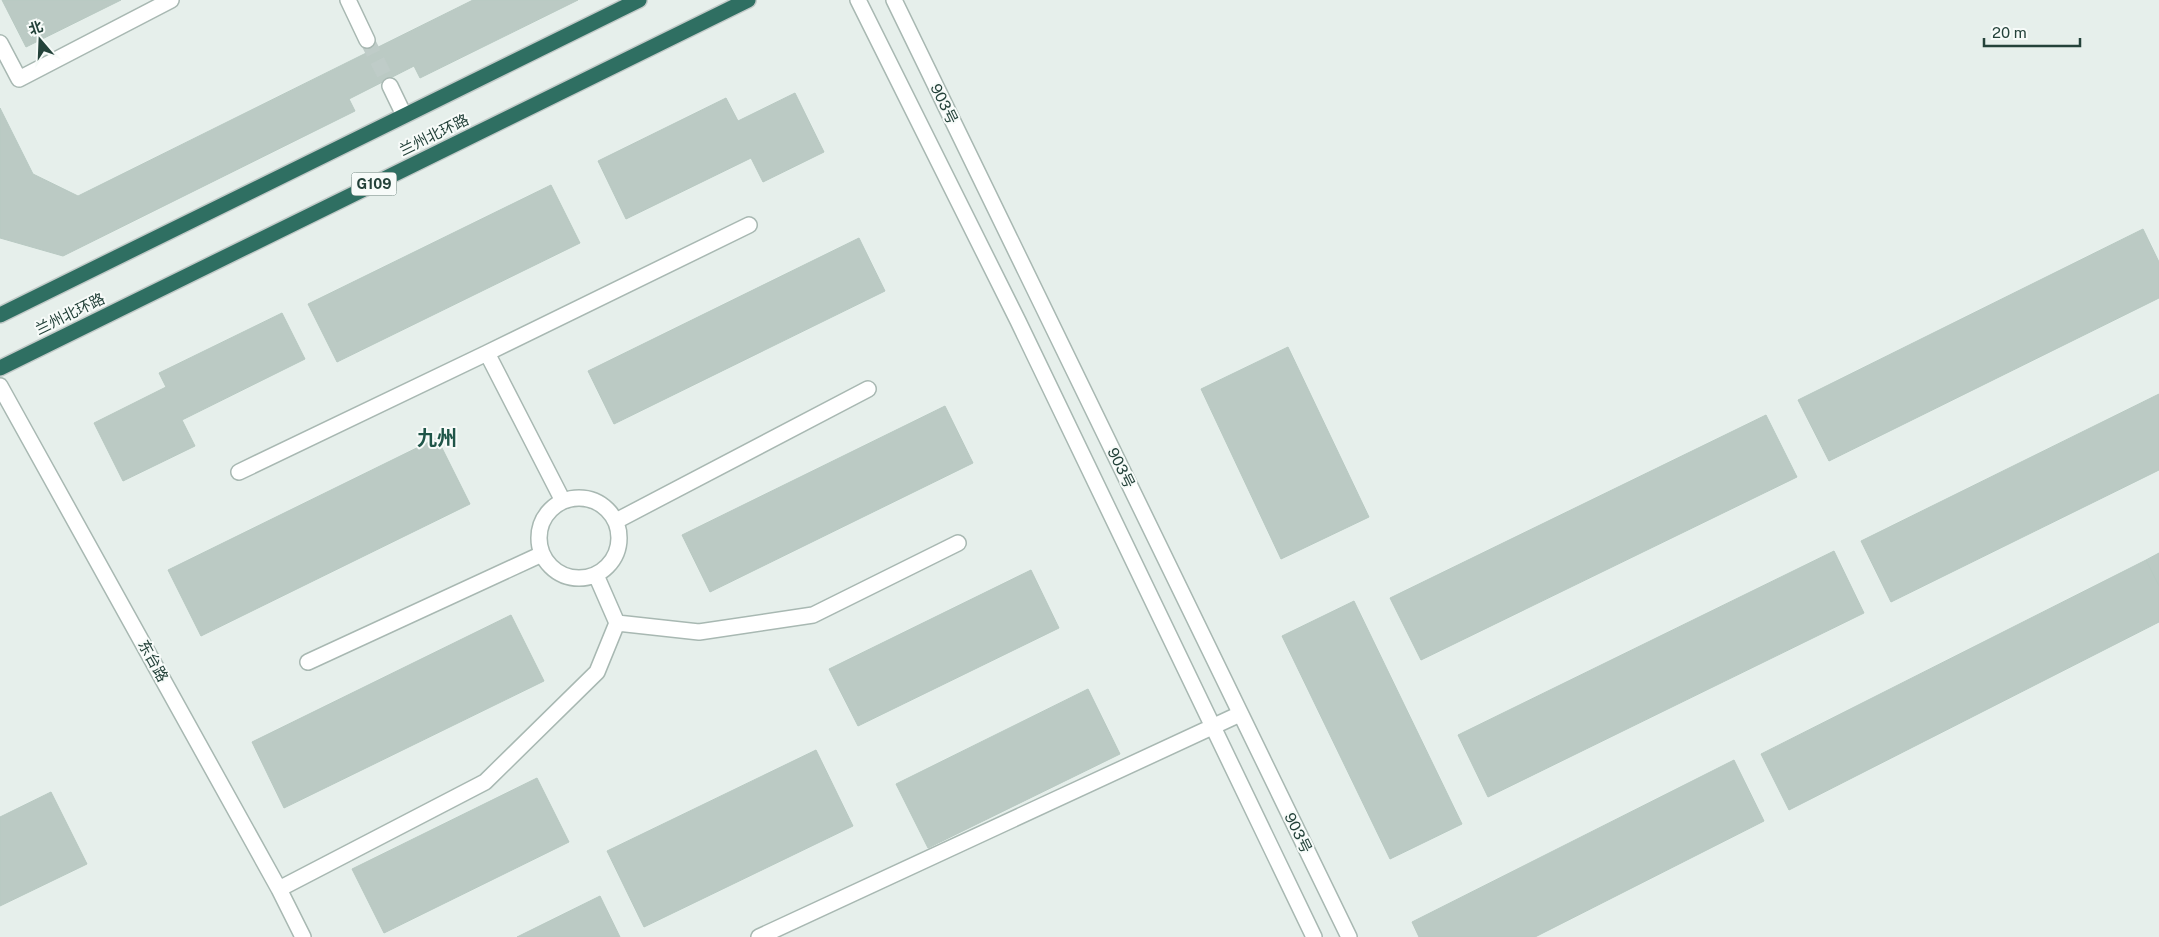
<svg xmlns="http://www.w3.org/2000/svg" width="2159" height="937" font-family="'Public Sans','Noto Sans SC',sans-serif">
  <rect width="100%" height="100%" fill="#e6efeb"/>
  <path fill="#bbcac4" stroke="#b8c9c2" d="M2,0H121L26,47Z
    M473,0H578L420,78L414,66L349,99L355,111L63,256L0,238V108L33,174L78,196Z
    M795,93L824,152L763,182L751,158L626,219L598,161L726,98L738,121Z
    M551,185L580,243L337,362L308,304Z
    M2143,229L2159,262V298L1829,461L1798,400Z
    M859,238L885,291L614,424L588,371Z
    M282,313L305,359L182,420L195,446L123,481L94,423L166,387L159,373Z
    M1288,347L1369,517L1281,559L1201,389Z
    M2159,394V470L1891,602L1861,541Z
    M945,406L973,463L710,592L682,535Z
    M1766,415L1797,477L1421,660L1390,598Z
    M437,438L470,504L201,636L168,570Z
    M1834,551L1864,613L1488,797L1458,735Z
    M2159,553V586L2146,560Z
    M2146,560L2159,586V622L1789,810L1761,754Z
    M1031,570L1059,628L858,726L829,669Z
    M1354,601L1462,824L1390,859L1282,636Z
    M511,615L544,681L284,808L252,742Z
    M1088,689L1120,754L928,848L896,784Z
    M816,750L853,826L644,927L607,851Z
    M1734,760L1764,821L1535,937H1419L1412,922Z
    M537,778L569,842L384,933L352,869Z
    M51,792L87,864L0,906V817Z
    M600,896L620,937H517Z"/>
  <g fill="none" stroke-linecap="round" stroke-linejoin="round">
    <path stroke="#bfccc8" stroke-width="15" stroke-dasharray="15 8" stroke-linecap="butt" d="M367,40L390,86"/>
    <g stroke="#a8b8b2" stroke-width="18">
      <path id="minor" d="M348,0L367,40
        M858,0L1018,321L1314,937
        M894,0L1349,937
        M0,43L19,79L171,0
        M390,86L404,115
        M487,353L749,225
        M0,386L279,889L303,937
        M239,472L487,353L563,501
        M539 538a40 40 0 1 1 80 0a40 40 0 1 1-80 0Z
        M616,521L868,389
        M596,575L617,623
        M308,662L542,554
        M279,889L485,782L597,672L617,623L699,632L813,615L958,543
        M759,937L1240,714"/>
    </g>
    <g stroke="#c2cac8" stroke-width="18">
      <path id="highway" d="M0,315L639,0
        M0,368L748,0"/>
    </g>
    <use href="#minor" stroke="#fff" stroke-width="15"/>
    <use href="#highway" stroke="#2f6f62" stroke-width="15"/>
  </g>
  <g text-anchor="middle" stroke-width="4" stroke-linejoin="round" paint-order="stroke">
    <rect fill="#f7fbf9" stroke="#637a73" stroke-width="1" x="351.5" y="172.5" width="45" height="23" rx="4"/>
    <g font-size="14" font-weight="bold" fill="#24423a">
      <text x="374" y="189">G109</text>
    </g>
    <g font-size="15" fill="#24423a" stroke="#f7fbf9">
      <text transform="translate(944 104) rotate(64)" y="5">903号</text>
      <text transform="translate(434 135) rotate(-26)" y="5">兰州北环路</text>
      <text transform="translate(70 314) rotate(-26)" y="5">兰州北环路</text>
      <text transform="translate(1121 468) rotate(64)" y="5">903号</text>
      <text transform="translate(153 661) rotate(61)" y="5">东台路</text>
      <text transform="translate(1298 833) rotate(64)" y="5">903号</text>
    </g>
    <g font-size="20" font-weight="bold" fill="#1f5548" stroke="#f7fbf9">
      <text x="437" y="445">九州</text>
    </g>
  </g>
  <g transform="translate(40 40) rotate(341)" stroke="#f7fbf9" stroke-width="4" paint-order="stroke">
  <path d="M0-4L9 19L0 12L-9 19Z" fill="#24423a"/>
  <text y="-8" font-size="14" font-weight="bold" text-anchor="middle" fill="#24423a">北</text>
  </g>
  <path d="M1984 38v8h96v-8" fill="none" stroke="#24423a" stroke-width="2.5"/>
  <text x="1992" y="38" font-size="15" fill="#24423a" stroke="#f7fbf9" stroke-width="4" paint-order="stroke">20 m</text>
</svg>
